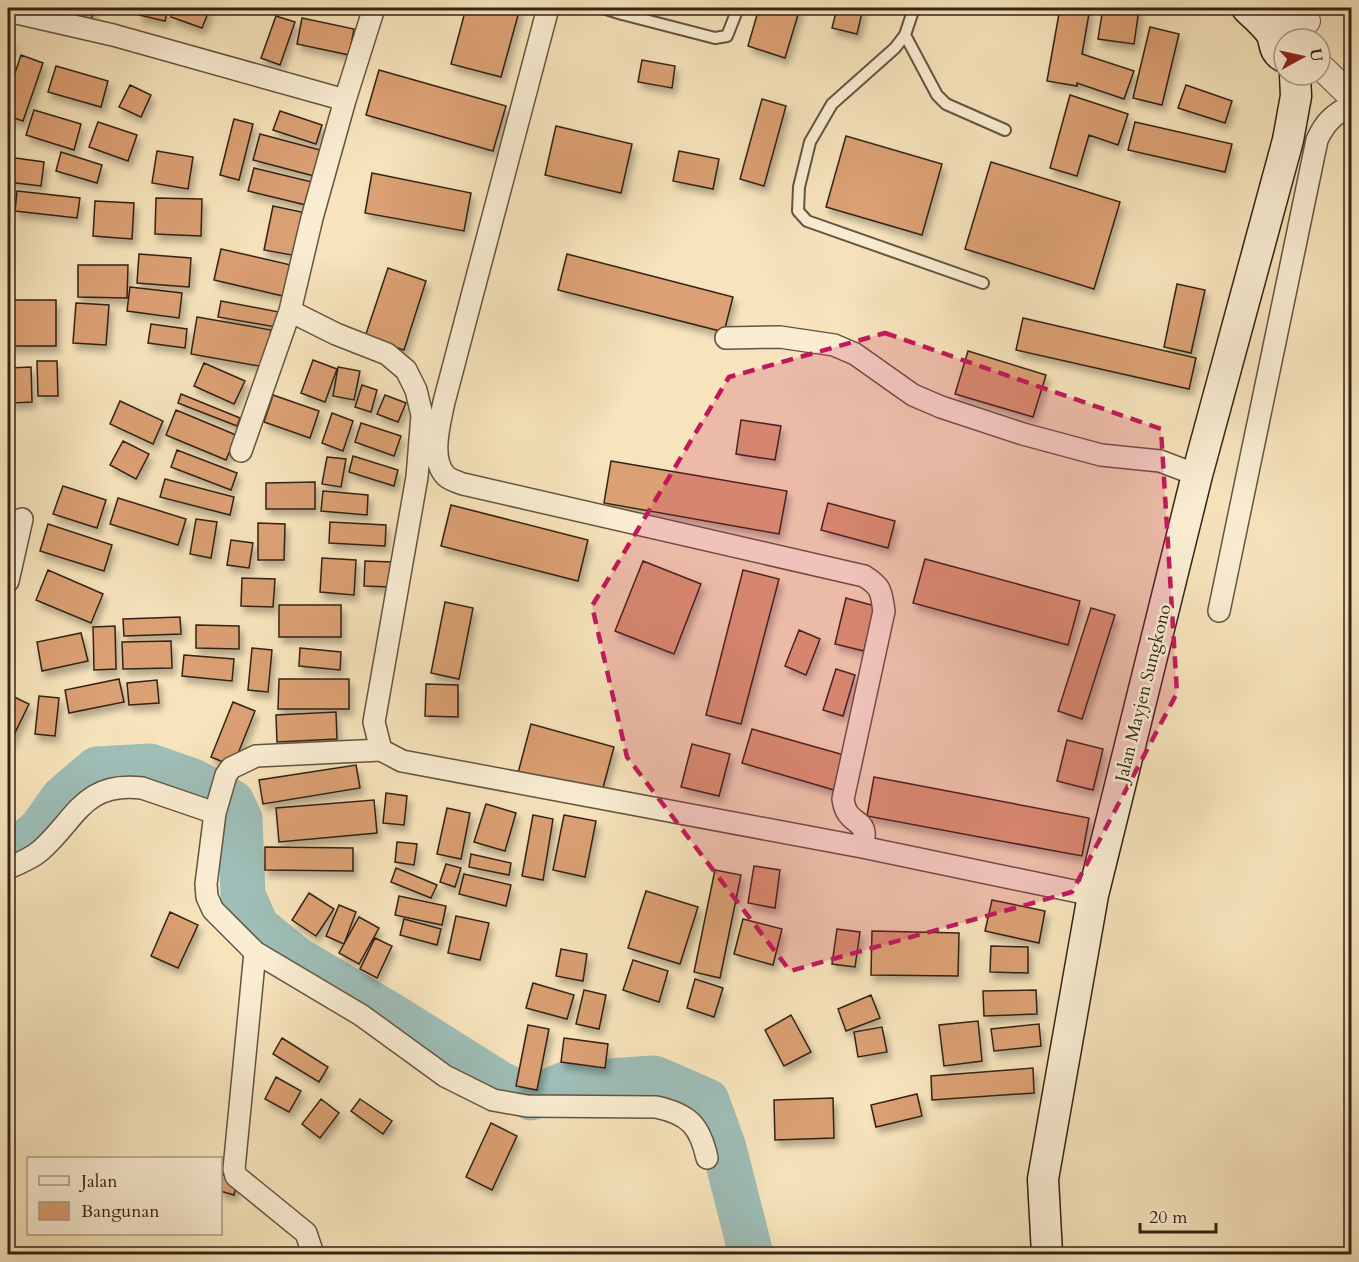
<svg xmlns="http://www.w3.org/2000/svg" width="1359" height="1262" font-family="Cardo,serif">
  <defs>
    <filter id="shadow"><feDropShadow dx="3.5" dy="6" stdDeviation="3" flood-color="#0004"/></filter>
  </defs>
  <rect width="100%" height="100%" fill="#f7e4bc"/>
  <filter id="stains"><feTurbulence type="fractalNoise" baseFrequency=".00333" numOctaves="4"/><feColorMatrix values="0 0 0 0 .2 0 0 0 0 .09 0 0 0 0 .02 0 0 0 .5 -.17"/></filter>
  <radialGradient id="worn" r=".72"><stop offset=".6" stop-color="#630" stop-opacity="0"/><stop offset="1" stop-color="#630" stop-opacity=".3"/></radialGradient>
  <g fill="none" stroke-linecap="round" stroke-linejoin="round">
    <path stroke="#9ebeb7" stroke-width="45" d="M8,846L20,847L41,829L63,798L97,769L150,766L193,781L232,802L240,819L243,895L257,927L295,958L391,1015L499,1083L531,1098L565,1084L654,1078L707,1101L724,1148L751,1254"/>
  </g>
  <path fill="#dba073" stroke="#332415" stroke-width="1.5" filter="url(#shadow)" d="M47,8H94L91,20Z
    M141,8H168L165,21L139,15Z
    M174,8H210L202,28L171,17Z
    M466,8H520L501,77L451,64Z
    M759,8H800L785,58L748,46Z
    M837,8H863L857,34L832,28Z
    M1060,8H1090L1082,54L1134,71L1124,99L1077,83V86L1047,81Z
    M1103,8L1139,9L1134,44L1098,39Z
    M276,16L295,22L280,65L261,58Z
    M302,18L354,29L349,55L297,44Z
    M1150,27L1179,34L1162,105L1133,98Z
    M8,40L13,42L8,58Z
    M21,55L43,63L23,121L8,116V94Z
    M642,60L675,66L672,88L638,82Z
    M56,66L108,81L101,107L48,92Z
    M379,70L506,106L493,151L366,115Z
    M130,85L151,95L141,117L119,107Z
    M1186,85L1232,101L1225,123L1178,108Z
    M1070,95L1128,114L1118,145L1089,135L1077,176L1050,168Z
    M762,99L786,106L764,186L740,179Z
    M34,110L81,124L74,150L26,135Z
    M280,111L322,125L316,144L273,130Z
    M234,119L253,124L239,180L220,175Z
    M98,122L137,135L128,161L89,147Z
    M1135,122L1232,144L1225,172L1128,150Z
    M556,126L632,144L621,193L545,175Z
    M260,134L320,150L314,176L253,160Z
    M846,136L942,164L922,235L826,207Z
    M157,151L193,157L188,189L152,183Z
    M679,151L719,159L713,189L673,181Z
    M61,152L102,165L97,183L56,171Z
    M8,157L44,162L41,186L8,182Z
    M991,162L1120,202L1094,289L965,249Z
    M254,168L312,182L306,205L248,191Z
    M372,173L471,193L464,231L365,213Z
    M17,191L80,198L77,218L15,211Z
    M156,198L202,199L201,236L155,234Z
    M95,201L134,203L132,239L93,236Z
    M273,206L306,213L297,256L264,250Z
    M221,249L291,265L283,296L214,280Z
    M139,254L191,258L189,287L137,283Z
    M567,254L733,297L724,332L558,290Z
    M78,265H128L127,298L78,297Z
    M388,268L426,281L404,350L365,337Z
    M1177,284L1205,290L1191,353L1164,347Z
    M130,287L182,293L179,318L127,311Z
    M8,300H56V346H8Z
    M221,301L279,312L276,327L218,317Z
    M76,303L109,305L106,345L73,343Z
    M197,317L271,330L265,367L191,354Z
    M1023,318L1196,358L1189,389L1016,350Z
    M151,324L187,329L185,348L148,343Z
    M968,351L1046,375L1033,417L955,394Z
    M313,360L337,369L325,402L301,393Z
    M37,361H57L58,396H38Z
    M204,363L245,381L234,404L194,386Z
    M31,367L32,402L11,403L9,368Z
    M338,367L360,371L354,400L333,396Z
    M362,385L377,390L371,412L355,407Z
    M181,394L240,418L237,426L178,403Z
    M273,395L319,411L310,438L264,422Z
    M385,395L406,403L398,422L377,414Z
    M120,401L163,421L153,444L110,424Z
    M176,410L236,435L226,460L166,435Z
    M332,413L353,421L343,451L322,443Z
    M741,420L781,426L775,460L736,454Z
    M361,423L401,436L394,456L355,442Z
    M123,441L149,454L136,479L110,465Z
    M177,450L237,473L231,490L171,467Z
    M353,456L398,470L394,486L349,472Z
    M327,457L346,459L341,487L322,484Z
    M611,461L787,491L779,534L604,503Z
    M165,479L234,497L230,515L160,497Z
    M315,482V509H266V483Z
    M63,486L106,500L97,528L53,514Z
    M323,491L368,495L367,515L321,511Z
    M118,498L186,519L178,545L110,524Z
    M828,503L895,521L888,548L821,530Z
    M451,505L588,540L578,581L441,546Z
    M196,519L217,522L211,558L190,554Z
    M330,522L386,525L385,546L329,543Z
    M258,523L285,524L284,560H258Z
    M48,524L112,545L104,571L40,551Z
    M231,540L253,543L249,568L227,565Z
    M322,558L356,560L354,595L320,592Z
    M925,559L1080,601L1068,645L913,603Z
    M365,561L393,562L392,587L364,586Z
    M643,561L701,584L674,654L615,631Z
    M48,570L103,594L91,623L36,600Z
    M743,570L779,579L741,724L706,715Z
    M242,578L275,579L273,607L241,606Z
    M846,598L875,606L864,651L835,644Z
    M445,602L473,608L459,679L431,673Z
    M279,605H341V637H279Z
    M1091,608L1115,615L1082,719L1058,711Z
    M180,617L181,634L124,636L123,619Z
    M196,625L239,626V649L196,648Z
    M115,626L116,669L94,670L93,627Z
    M799,630L820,639L806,675L785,666Z
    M81,633L88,661L42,671L37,642Z
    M171,641L172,668L123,669L122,642Z
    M252,648L272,650L268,692L248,690Z
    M300,648L341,652L340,670L299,666Z
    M184,655L234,659L232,681L182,676Z
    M836,669L855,675L843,716L823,710Z
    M119,679L124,702L69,713L65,690Z
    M279,679H349V709H278Z
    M157,680L159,703L129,705L127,683Z
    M426,684L458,685V717L425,716Z
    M8,694L29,704L8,747Z
    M39,696L59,698L55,736L35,734Z
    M233,702L255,711L233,766L211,757Z
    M336,712L337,739L277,742L276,715Z
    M531,724L614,747L601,795L518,773Z
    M752,729L844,755L834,790L742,763Z
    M1067,740L1103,749L1093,790L1057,781Z
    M692,744L730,754L719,796L681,787Z
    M356,765L360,788L263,804L259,780Z
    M874,777L1089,818L1082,856L867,816Z
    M386,793L407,796L404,825L383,823Z
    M374,800L377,833L279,842L276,808Z
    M486,804L516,813L505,851L474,842Z
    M447,808L470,813L461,859L437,854Z
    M533,815L553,819L543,880L522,876Z
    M564,815L596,821L585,877L553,870Z
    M397,842L417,844L414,865L395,862Z
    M265,847L353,848V871L265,870Z
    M471,854L511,863L509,875L469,867Z
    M446,864L461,868L455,887L440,882Z
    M754,866L780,870L775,908L748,903Z
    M396,868L437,885L431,898L391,882Z
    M715,870L741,875L720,978L694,972Z
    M464,874L511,885L506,906L459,894Z
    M646,891L698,907L680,964L628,948Z
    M309,893L334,909L316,936L292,920Z
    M399,896L446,906L442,925L395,915Z
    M992,900L1045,911L1039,943L985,931Z
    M339,905L356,912L344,944L326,936Z
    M170,912L198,925L178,968L151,956Z
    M456,916L489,923L480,960L448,953Z
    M359,917L379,928L359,964L339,953Z
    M404,919L441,929L437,945L400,935Z
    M743,919L782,929L773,965L734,954Z
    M837,929L860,932L855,967L832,964Z
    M872,931L959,933L958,976L871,975Z
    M375,938L392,946L377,978L360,969Z
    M991,946L1028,947V973L990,972Z
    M561,949L587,954L583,981L556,976Z
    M633,960L668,971L659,1002L623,990Z
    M695,979L723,988L714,1017L687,1008Z
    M533,983L574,995L567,1019L526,1008Z
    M584,990L606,995L599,1029L576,1024Z
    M1036,990L1037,1014L984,1016L983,991Z
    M871,995L880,1018L846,1031L838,1009Z
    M791,1015L811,1052L784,1066L765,1030Z
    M978,1021L982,1061L944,1066L939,1025Z
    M1039,1024L1041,1046L994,1051L991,1029Z
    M528,1025L549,1029L537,1090L516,1086Z
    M882,1027L887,1052L858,1057L854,1032Z
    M282,1038L328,1067L319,1082L273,1054Z
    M564,1038L608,1044L605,1068L561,1062Z
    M1033,1068L1034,1093L932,1100L931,1076Z
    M276,1077L301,1091L289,1112L265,1099Z
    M917,1094L922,1116L876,1127L871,1105Z
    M833,1098L834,1138L775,1140L774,1100Z
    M321,1099L339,1113L320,1138L302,1124Z
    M360,1099L392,1121L383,1134L351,1111Z
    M491,1123L517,1136L492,1190L466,1177Z
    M220,1174L238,1178L234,1195L220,1191Z"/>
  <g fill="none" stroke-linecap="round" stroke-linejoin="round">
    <g stroke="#64543f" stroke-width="14">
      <path id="service" d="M603,8L622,14
        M624,8L622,14L715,38L727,36L738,8
        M914,8L905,35L895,48L832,104L810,142L799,187L798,211L807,221L983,283
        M905,35L937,95L946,104L1005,130"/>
    </g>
    <g stroke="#64543f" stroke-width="24">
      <path id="minor" d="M548,8L444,402C440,422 429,459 446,476C450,480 458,482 463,484L864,576C882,587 881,592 884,611L843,799C846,823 862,819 864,832C865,837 863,843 862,847
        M8,11L113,35L345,100L312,218L290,311L336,334L387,354L406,370L416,390L422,415L417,477L374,722L381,750L402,761L862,847L1093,895
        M345,100L374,8
        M726,338L780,337L834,345L855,354L913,395L941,407L1023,434L1101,455L1160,461L1197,475
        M241,451L290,311
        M8,581L22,519
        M1219,611L1317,140C1325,122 1334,114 1352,105
        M8,868C18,864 32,858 40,851C76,820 83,781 142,788L215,813
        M255,952L361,1015L445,1076L493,1100L527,1106L656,1107C689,1114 700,1126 707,1158
        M313,1254L306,1233L236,1176L234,1169L255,952L213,910L207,897L206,884L215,813L226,775L231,768L256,756L381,750"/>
    </g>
    <g stroke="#64543f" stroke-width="28">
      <path id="tertiary" d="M1272,34C1280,19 1290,14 1307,21
        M1320,66L1352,97"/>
    </g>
    <g stroke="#332415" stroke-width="33">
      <path id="secondary" d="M1247,8C1254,15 1265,24 1271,33C1276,42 1272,51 1284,57
        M1047,1254L1043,1179L1093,895L1197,475L1288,140L1296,96L1295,75"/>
    </g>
    <use href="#service" stroke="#faedd3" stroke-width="10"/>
    <use href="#minor" stroke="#faedd3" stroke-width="21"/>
    <use href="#tertiary" stroke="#faedd3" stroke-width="26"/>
    <use href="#secondary" stroke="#faedd3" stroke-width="30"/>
  </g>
  <path fill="#c2185b" fill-opacity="0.2" stroke="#c2185b" stroke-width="4.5" stroke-dasharray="12 8" stroke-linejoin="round" d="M885,333L1161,429L1177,693L1072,892L790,971L627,757L592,606L729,377Z"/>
  <g text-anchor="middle" stroke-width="5" stroke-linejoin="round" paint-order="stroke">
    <g font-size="18" fill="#332415" stroke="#faedd3">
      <text transform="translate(1143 693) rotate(-76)" y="6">Jalan Mayjen Sungkono</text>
    </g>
  </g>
  <rect width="1359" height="1262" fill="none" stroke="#f7e4bc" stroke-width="30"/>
  <rect x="9" y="9" width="1341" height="1244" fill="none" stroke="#332415" stroke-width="3"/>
  <rect x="15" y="15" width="1329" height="1232" fill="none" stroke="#332415" stroke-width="1.5"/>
  <rect x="27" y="1157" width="195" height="78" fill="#faedd3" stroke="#aa9d87" stroke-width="1.5"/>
  <rect x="39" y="1176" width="30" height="9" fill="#faedd3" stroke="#aa9d87" stroke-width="1.5"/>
  <text x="81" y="1187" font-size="18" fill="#332415">Jalan</text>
  <rect x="39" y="1202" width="30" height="18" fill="#dba073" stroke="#aa9d87" stroke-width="1.5"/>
  <text x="81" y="1217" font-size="18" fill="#332415">Bangunan</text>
  <g transform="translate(1302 57) rotate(82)"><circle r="28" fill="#faedd3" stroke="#aa9d87" stroke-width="1.5"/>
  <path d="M0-4.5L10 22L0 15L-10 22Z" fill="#8f2418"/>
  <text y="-9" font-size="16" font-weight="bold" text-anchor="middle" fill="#332415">U</text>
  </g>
  <path d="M1140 1223v9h76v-9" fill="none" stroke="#332415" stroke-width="3"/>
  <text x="1149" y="1223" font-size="18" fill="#332415" stroke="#faedd3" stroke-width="4.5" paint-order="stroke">20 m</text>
  <rect width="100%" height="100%" filter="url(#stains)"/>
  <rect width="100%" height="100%" fill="url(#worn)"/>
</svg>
